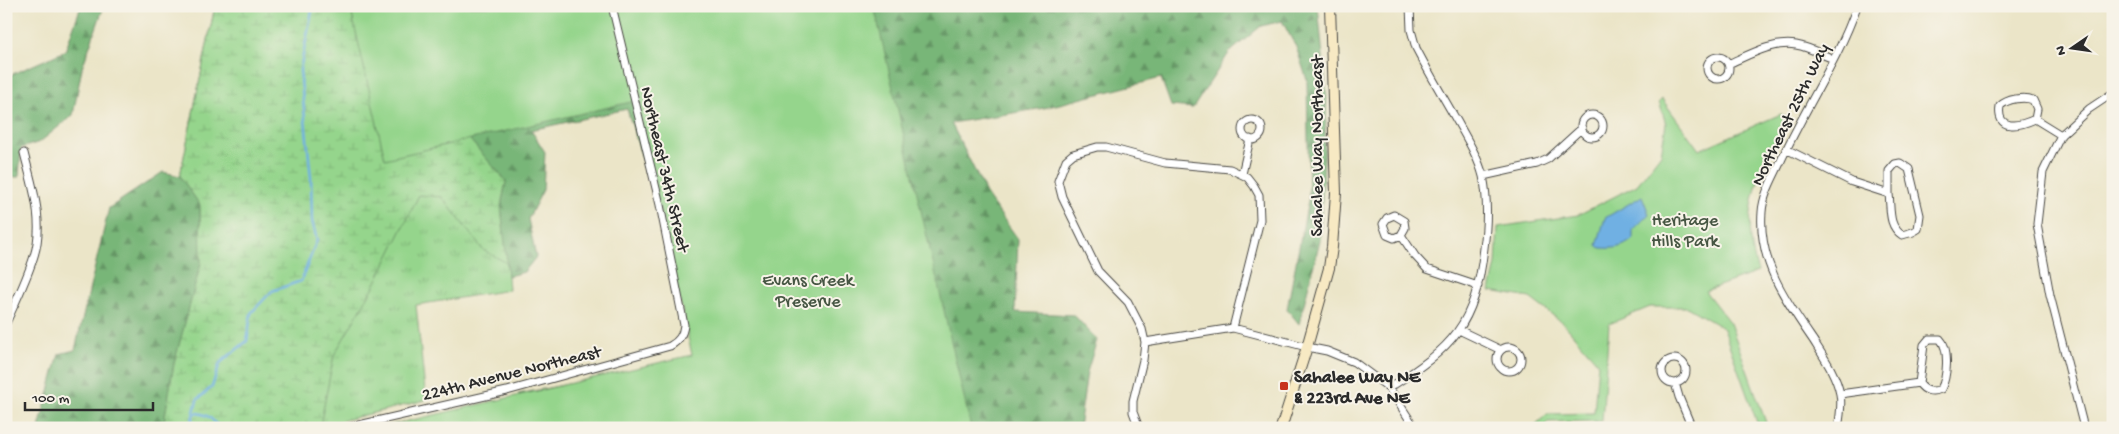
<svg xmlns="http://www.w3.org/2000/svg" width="2119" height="434" font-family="'Gochi Hand',sans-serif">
  <defs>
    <pattern id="grass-tufts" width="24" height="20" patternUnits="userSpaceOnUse" patternTransform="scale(1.25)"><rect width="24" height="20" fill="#95d58c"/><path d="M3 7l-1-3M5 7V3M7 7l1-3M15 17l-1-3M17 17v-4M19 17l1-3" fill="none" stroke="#81b779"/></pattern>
    <pattern id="forest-firs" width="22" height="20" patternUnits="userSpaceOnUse" patternTransform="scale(1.25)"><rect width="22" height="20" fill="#78b678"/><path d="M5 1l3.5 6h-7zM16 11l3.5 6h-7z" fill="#639463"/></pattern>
    <pattern id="wetland-marsh" width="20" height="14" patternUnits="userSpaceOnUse" patternTransform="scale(1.25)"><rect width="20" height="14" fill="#95d58c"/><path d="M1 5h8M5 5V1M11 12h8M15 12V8" fill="none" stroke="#81b779"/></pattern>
  </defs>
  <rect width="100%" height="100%" fill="#f7f3e8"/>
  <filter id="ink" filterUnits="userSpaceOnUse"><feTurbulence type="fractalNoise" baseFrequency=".02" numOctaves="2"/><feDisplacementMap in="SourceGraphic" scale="10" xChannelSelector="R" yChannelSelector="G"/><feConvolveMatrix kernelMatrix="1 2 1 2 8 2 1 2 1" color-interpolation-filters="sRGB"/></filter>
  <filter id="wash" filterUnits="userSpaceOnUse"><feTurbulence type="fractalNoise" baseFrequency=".0096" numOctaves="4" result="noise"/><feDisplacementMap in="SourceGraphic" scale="20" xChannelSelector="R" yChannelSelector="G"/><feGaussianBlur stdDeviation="1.12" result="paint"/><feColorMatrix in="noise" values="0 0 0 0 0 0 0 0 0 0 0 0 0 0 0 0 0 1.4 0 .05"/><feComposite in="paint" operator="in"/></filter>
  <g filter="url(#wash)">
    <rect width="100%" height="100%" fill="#ebe5c8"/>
    <path fill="url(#grass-tufts)" stroke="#60805c" d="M215,6L505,234L509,290L416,305L426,400L313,428H163L200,205L180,176Z"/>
    <path fill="url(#forest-firs)" stroke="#527052" d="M81,6H104L82,68L73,115L40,142L21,148L19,177H6V77L65,51Z
      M433,6H1318L1327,98L1320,240L1299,324L1287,309L1309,196L1307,80L1296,47L1282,21L1261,26L1229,53L1193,108L1171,106L1161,78L1044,108L951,123L988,197L1018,239L1015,312L1074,315L1097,340L1087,372L1079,428H640L526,412L518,394L716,355L713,156L647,174L627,109L531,130L545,152L543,190L528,219L536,257L524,272L508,276L501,206L506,181L470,140L448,102Z
      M163,172L180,176L200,205L201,263L174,364L163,428H39L59,354L75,350L109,208Z"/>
    <path fill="url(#wetland-marsh)" stroke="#60805c" d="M215,6H433L448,102L470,140L506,181L501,206L507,263L483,250L442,197L419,195L373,288L334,355L320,426L313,428H163L174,364L201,263L200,205L180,176Z"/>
    <path fill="#95d58c" stroke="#60805c" d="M350,6H874L971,428H378L692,355L635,101L385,159Z
      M1662,99L1699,150L1781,114L1788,118C1760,173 1738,208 1758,272L1705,291L1730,323L1768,428H1759L1723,328L1687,307H1650L1609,324L1602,421L1548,422L1542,428H1532L1547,414L1594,413L1598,363L1563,323L1530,298L1490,291L1496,264L1498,227L1578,215L1637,185L1661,154L1666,124L1659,102Z"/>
    <path fill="#6fb0e3" stroke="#4d6e87" d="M1642,196L1649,214L1633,230V239C1623,248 1613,249 1600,248L1597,245L1605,218Z"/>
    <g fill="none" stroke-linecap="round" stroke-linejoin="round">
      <path stroke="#6fb0e3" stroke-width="2.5" d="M194,413C206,413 212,418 219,428
        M190,428L197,400L212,387L220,363L247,341L251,313L272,291L301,281L317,240L312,221L311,178L300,70L313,6"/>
    </g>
  </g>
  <g filter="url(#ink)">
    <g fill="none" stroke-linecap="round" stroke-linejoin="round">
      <g stroke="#484743" stroke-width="9">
        <path id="street" d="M1707 68a11 11 0 1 1 22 0a11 11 0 1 1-22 0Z
          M1728,64C1749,55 1773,41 1796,45C1809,47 1821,54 1833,59
          M1581 126a11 11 0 1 1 22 0a11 11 0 1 1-22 0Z
          M2035,119C2020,126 1996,132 2000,106C2007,99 2024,96 2033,100L2037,109L2035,119L2061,135
          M1242 130a10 10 0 1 1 20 0a10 10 0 1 1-20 0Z
          M1786,149L1852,182L1889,194C1891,210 1888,226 1902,235L1913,232L1918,229L1920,215L1909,169L1900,163L1895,164L1889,171V194
          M1242,174L1250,139
          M1483,176L1537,164L1548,159L1582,128
          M1401,235L1394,238L1387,235L1383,224L1387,218L1394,215L1404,221L1405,228L1401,235L1415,256L1427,269L1478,286
          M6,323C16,301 27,279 34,256C45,222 32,185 24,153
          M1459,330L1501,350
          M1145,342L1233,328L1307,347L1327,351L1354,362L1389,388L1415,428
          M1497 359a12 12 0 1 1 24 0a12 12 0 1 1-24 0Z
          M1662 371a12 12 0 1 1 24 0a12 12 0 1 1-24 0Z
          M1675,383L1679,397L1692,428
          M1389,388C1453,347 1475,326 1484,248C1487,225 1488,199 1483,176C1478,157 1467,139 1457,121C1443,97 1429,73 1416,48L1411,30L1410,6
          M1840,394L1919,383C1924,391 1932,393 1941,389C1947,378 1950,349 1940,339H1929L1924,345L1919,383
          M346,428L507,391L670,346C679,341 683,335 684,325L660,205L612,6
          M1139,428L1133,412V401L1143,360L1145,342L1142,329L1128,302L1098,271L1062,197L1058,181L1066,160L1073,154L1097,147H1106L1165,163L1230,169L1247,177L1254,186L1259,195L1260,220L1233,328
          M1838,428C1840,417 1842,404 1840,394C1836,374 1823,356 1813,340C1786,301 1758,262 1762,212C1763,195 1773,178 1780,163C1803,111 1839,59 1857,6
          M2084,428L2050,295L2037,224L2043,172L2061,135L2089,109L2113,93"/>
      </g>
      <g stroke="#484743" stroke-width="12">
        <path id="secondary" d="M1281,428L1307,347L1329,268L1332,247L1336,193L1330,6"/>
      </g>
      <use href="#street" stroke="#fff" stroke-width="7"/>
      <use href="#secondary" stroke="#f7e9c3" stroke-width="10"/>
    </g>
  </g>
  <rect fill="#c8321e" stroke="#f7f3e8" stroke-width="2" x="1279" y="381" width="10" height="10" rx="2.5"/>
  <g text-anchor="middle" stroke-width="4" stroke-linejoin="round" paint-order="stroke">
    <g font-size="18" fill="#2b2b2b" stroke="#f7f3e8">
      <text transform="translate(1789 114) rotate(-64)" y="6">Northeast 25th Way</text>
      <text transform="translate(1316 146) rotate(-90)" y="6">Sahalee Way Northeast</text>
      <text transform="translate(666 169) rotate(77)" y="6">Northeast 34th Street</text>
      <text transform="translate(511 372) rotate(-14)" y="6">224th Avenue Northeast</text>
    </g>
    <g font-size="18" fill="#465643" stroke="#f7f3e8">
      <text x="1685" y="225">Heritage<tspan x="1685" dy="21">Hills Park</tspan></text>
      <text x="808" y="285">Evans Creek<tspan x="808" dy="21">Preserve</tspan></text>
    </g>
    <g font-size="18" font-weight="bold" fill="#2b2b2b" stroke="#f7f3e8" text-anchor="start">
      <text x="1294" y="382">Sahalee Way NE<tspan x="1294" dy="21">&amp; 223rd Ave NE</tspan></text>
    </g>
  </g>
  <rect width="2119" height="434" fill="none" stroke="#f7f3e8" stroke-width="25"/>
  <g transform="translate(2072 48) rotate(257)" stroke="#f7f3e8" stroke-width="4" paint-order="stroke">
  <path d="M0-4L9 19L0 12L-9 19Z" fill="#2b2b2b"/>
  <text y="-8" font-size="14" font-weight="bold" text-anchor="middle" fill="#2b2b2b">N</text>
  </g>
  <path d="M25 402v8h128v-8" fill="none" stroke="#2b2b2b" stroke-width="2.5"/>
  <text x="32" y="402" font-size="15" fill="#2b2b2b" stroke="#f7f3e8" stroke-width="4" paint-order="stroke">100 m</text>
</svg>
